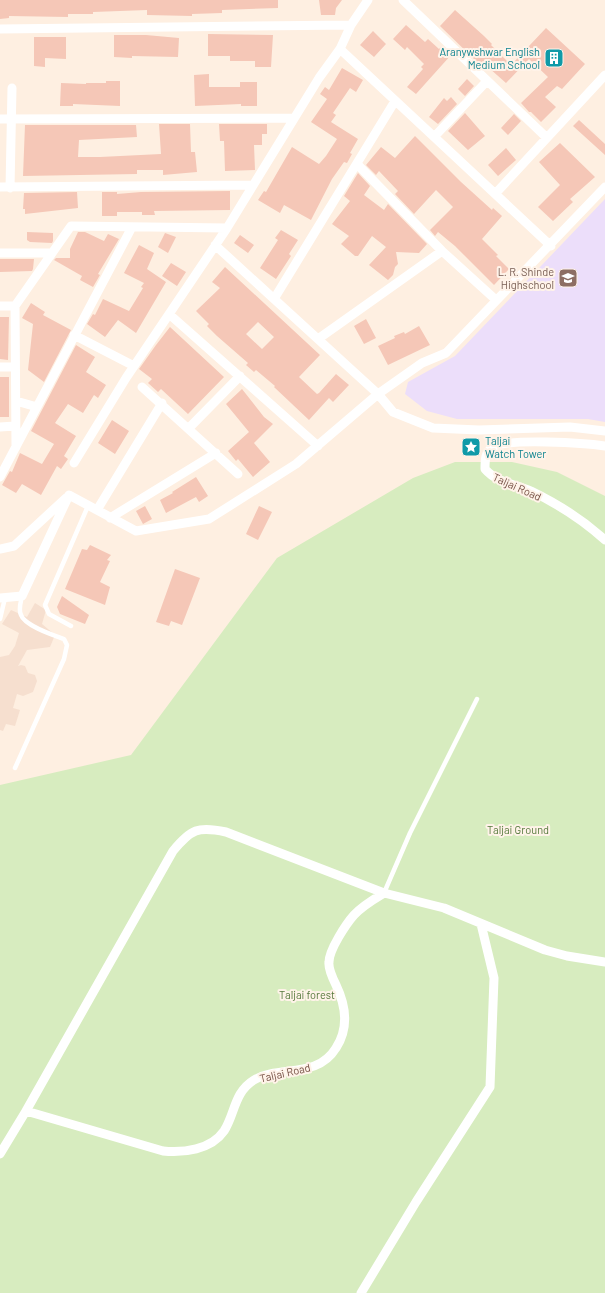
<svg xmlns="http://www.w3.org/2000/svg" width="605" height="1293" font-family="Barlow,sans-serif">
  <rect width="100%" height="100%" fill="#feefe1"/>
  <path fill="#f6dfcf" d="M35,603L46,610L42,624L55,635L50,647L27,650L18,666L21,665L25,666L28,673L35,675L37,681L33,692L23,696L17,694L13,708L20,710L15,726L6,724L3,731L0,730V657L9,655L15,646L19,633L2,624L11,610L27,617Z"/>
  <path fill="#ecdefa" d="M605,199V422L588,419H457L427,411L405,394L408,382L455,356Z"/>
  <path fill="#d7ecbf" d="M455,462H512L557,472L605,496V1293H0V785L131,755L277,558L413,478Z"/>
  <path fill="#f5c7b7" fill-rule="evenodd" d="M0,0H278V8L222,10V13L192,14V16L147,15V10L93,12V14H68V17L9,16V18L0,19Z
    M319,0H342L336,8L335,15H321Z
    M455,10L484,36L492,44L491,45L509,63L512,61L513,63L546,28L585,64L562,89L557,86L545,97L556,107L541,122L531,112H529L521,103L548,77L529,59L506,83L489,68L487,70L475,60L440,26Z
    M406,25L425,42L428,39L439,49L442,46L451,55L416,94L407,87L423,69L421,67L424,64L407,47L405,50L393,39Z
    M373,31L386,44L374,57L360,45Z
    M208,34L273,35L271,67H255V61H230V56H208Z
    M114,35H146L179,38L178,57L132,56V58L114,57Z
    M34,37H66V59L45,58V67L34,66Z
    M342,68L363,80L356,92L350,88L333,113L336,115L331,122L358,139L350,153L352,154L347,163L344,162L332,179L311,220L284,205L280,213L258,200L264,191L266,192L292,147L319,164L326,156L337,139L311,122L327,99L320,94L325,87L329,90Z
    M209,74V87H240V82H257V106H241V104L195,106L194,75Z
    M467,79L474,86L465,96L458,89Z
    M106,81H120V106L73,104V106H60L61,83L86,84V83H106Z
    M451,97L457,104L438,124L429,117L444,98L447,101Z
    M465,113L485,136L468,150L448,131Z
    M514,114L521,121L508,135L501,128Z
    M579,120L605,144V155L573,126Z
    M159,124H190L191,152H195L197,172L163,175V170H137V174L23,176L25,125H136L137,137L79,140L78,157H100L161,154Z
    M219,124H267V134H262V145H254L255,170L225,171L224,141H220Z
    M415,136L461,182L492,210L493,208L502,216L482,239L498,255L496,256L509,269L494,285L455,246L438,232L435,236L430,230L453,207L436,190L414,214L395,194L398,191L379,171L376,175L366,165L381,147L395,158Z
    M560,143L595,177L570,199L573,202L553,221L538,207L560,185L539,162Z
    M506,148L516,160L498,176L488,165Z
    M358,173L370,186L364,195L384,210L388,204L427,244L419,253L396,252L398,264L395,267L393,275L388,280L369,265L386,247L372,236L358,256H355L341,244L349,236L332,224L350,201L344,196Z
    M230,191V210L154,211L155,215H142V212H117V216H102V192H117V194L141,192Z
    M77,192L78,208L25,214V209H23L24,193Z
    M281,230L298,240L289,254L291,256L276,279L260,268L278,240L275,238Z
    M27,232L53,233V241L52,243L30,242L27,240Z
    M78,232H85L104,241L108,234L119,239L98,274L100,275L93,287L80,280L82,276L54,260L56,258H70V249Z
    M165,233L176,237L168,253L158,247Z
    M240,235L254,245L248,253L234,243Z
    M139,245L154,253L147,269L166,282L136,333L118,320L105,337L87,324L93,314L95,315L103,299L129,311L143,288L141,287L144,283L124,273Z
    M0,259H34L33,269L32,271L0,272Z
    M171,263L186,272L177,286L162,276Z
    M225,267L320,355L299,377L317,394L319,393L336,374L349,385L333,402L329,398L309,420L274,387L275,386L256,370L254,372L246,365L248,363L217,336L207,326L209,324L196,311L220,288L212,282ZM258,322L274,337L262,349L246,334Z
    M31,303L45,312L43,315L71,330L44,382L28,370L33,324L22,318Z
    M0,317H9L8,360L0,359Z
    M366,319L376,338L364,344L354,326Z
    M419,326L430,345L388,365L378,346L395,338L394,336L404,332L405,334Z
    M170,327L224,377L188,414L161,389L158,392L148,383L152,379L139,369L156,345Z
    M76,345L95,357L86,372L106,385L98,398L94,395L83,413L68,404L55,423L76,436L64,456L68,459L61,469L57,466L41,495L22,484L16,493L2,485L10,471L12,472L20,453L42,464L54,444L31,431Z
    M0,377H9V417H0Z
    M242,389L264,417L273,424L254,443L270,462L253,477L238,459L236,461L228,451L249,432L226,404Z
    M112,420L129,431L115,454L98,443Z
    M196,477L208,496L199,502L196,497L166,513L160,500L173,493L172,492Z
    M145,506L152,519L143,524L136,511Z
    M259,506L272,512L258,540L246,534Z
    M90,545L111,555L107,560L110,561L100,582L110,587L105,605L65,589L82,549L87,550Z
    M175,569L200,578L182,625L171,621L169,626L156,622Z
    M62,596L89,615L85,624L60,614L57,607Z"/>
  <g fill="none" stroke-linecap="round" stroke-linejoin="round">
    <path stroke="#fff" stroke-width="4.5" d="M0,619L5,598
      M71,626L49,614L45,605L88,506
      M15,768L64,659L67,645L64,639C53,635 25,626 21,615C18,609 21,602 22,596
      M384,893L410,833L477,699"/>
    <path stroke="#fff" stroke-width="9" d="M403,0L547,138
      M0,29L351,25
      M340,49L551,246
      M0,119L294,118
      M434,137L487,81
      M357,164L442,251L496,300
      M0,187L252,185
      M10,188L12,88
      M495,194L605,75
      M215,245L378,394L393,412L433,428L479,430L570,427L605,431
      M0,253H52
      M274,299L395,101
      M0,306H15
      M169,314L318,446
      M74,335L134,366
      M318,339L442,251
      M0,367H15
      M142,387L238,474
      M16,401L37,407
      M0,427L15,426
      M189,428L240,376
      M605,446C586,443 507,438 493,447C485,452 485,460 485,469C497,483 515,484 531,491C558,504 583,520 605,540
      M16,447L15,306L71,226L227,228
      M74,463L126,378L227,228L319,78L340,49L351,25L368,0
      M0,477L132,227
      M97,510L162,403
      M110,518L216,453
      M0,549L14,546L66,498
      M0,598L22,596L69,495L136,531L209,519L296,464L378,394L422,363L446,353L605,187
      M26,1111L173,851C191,829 198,826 226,832L384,893
      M0,1154L26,1111L163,1151C183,1153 211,1150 224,1131C235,1114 234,1092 254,1080C280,1065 317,1079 336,1048C349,1028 346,1006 336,985C333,979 328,969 329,962C329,950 346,924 354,915C362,906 374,899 384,893L444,908L545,950L567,956L605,962
      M361,1293L416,1202L490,1087L494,978L481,924"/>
  </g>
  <defs>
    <g id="building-square" transform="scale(1)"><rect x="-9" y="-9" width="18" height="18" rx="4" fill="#0f9aa8" stroke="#fff3e9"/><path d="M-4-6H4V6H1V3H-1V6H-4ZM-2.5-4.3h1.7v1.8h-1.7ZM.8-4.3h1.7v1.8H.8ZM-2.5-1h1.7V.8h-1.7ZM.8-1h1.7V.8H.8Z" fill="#fff"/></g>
    <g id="school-square" transform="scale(1)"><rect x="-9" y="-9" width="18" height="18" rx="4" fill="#8d6e63" stroke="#fff3e9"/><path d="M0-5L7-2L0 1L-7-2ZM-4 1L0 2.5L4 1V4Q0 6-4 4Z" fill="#fff"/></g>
    <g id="sight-square" transform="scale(1)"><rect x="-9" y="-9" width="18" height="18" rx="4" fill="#0f9aa8" stroke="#fff3e9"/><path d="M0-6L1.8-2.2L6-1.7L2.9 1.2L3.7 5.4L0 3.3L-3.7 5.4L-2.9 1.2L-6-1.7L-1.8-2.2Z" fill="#fff"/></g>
  </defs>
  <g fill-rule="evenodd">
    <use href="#building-square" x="554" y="58"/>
    <use href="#school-square" x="568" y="278"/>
    <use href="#sight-square" x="471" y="447"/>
  </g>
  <g text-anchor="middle" stroke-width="4" stroke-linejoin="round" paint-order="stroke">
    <g font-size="11" fill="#0d838f" stroke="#fff3e9" text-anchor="end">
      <text x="540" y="56">Aranywshwar English<tspan x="540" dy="13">Medium School</tspan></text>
      <text x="485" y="445" text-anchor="start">Taljai<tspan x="485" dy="13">Watch Tower</tspan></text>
    </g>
    <g font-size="11" fill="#785e54" stroke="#fff3e9" text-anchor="end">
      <text x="554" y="276">L. R. Shinde<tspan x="554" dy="13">Highschool</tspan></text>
    </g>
    <g font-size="11" fill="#775146" stroke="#fff3e9">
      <text transform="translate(517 487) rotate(24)" y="4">Taljai Road</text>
      <text transform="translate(285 1073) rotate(-13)" y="4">Taljai Road</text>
    </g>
    <g font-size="11" fill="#55783b" stroke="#fff3e9">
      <text x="518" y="834">Taljai Ground</text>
      <text x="307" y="999">Taljai forest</text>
    </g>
  </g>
</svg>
